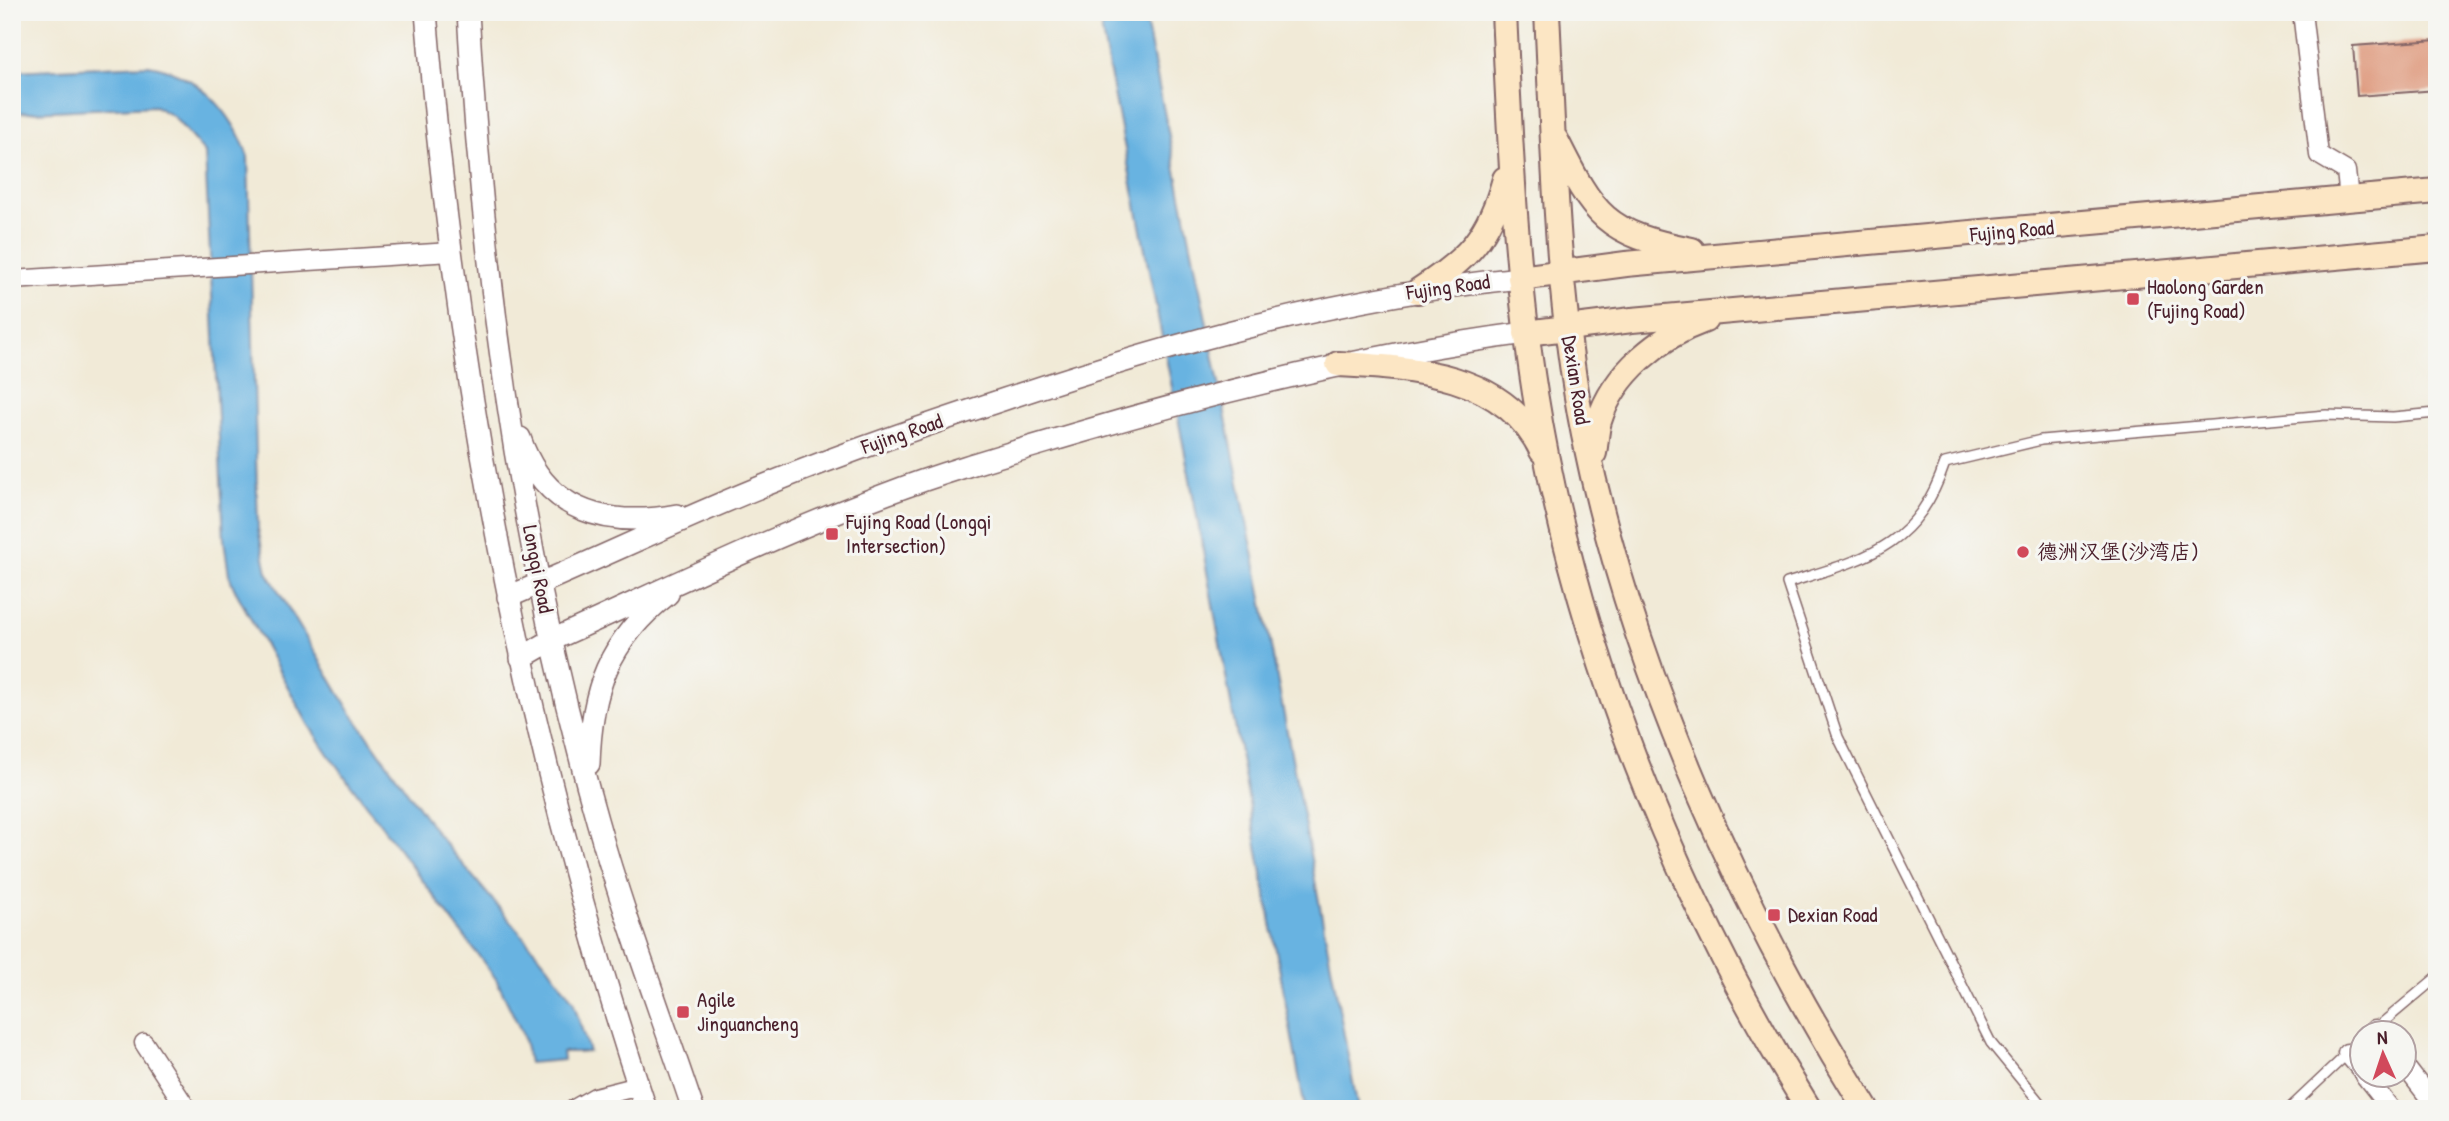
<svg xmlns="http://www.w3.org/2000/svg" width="2449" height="1121" font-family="'Patrick Hand','LXGW WenKai TC',sans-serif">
  <rect width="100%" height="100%" fill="#f6f6f2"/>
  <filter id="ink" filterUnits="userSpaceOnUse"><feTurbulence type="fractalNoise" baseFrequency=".0143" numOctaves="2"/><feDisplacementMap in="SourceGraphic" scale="14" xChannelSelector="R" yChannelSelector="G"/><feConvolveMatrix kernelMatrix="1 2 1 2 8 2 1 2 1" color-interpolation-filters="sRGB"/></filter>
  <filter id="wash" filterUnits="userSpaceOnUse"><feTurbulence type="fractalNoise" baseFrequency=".00686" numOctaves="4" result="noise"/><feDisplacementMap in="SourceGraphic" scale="28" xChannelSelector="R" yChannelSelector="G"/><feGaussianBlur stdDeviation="1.57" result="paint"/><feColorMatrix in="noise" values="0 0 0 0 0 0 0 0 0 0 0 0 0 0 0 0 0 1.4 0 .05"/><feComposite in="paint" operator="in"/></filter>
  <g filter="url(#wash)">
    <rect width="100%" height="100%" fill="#f1ead7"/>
    <path fill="#68b3e1" stroke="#596986" stroke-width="2" d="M1098,12H1144L1257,572L1358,1109H1305L1190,479Z
      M148,65C196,72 233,111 248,157L258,529L267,572L348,708L438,835L548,966L573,1001L589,1052H562L563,1060L529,1063L523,1035L496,979L328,754L308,724L234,588L229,575L224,540L205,153L174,117L155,106L12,113V71Z"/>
    <g id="blocks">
      <path fill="#de987c" d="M2437,40V90L2357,96L2353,46Z"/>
    </g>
  </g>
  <g filter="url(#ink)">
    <use href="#blocks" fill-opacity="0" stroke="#846667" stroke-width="2"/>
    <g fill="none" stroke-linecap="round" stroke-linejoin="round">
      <g stroke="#846667" stroke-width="12">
        <path id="service" d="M2374,1030L2437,977
          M2045,1109L1991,1043L1838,737L1787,583C1866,558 1916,549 1945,463L2041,440L2326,415L2393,417L2437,413
          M2289,1109L2362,1040"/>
      </g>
      <g stroke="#846667" stroke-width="21">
        <path id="minor" d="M2302,12L2319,155L2346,171L2349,199
          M12,280L451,252
          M2375,1029L2379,1034
          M144,1043L187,1109
          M2347,1053L2362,1071
          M2404,1065L2437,1108
          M2365,1076L2391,1109
          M574,1109L595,1097L639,1086"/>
      </g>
      <g stroke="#846667" stroke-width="24">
        <path id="tertiary" d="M426,12C456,385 528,754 646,1109
          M468,12C483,284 522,557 597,820C624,917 661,1013 693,1109
          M520,438C545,512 606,528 677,515
          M508,597C597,560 684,517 773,482C849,451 927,425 1005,399C1173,343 1343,296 1520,278
          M521,658L552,640C663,590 773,536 886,494C949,470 1014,452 1078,433C1226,389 1374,353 1526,333
          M589,764C591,690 608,641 668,594"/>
      </g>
      <g stroke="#846667" stroke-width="28">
        <path id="secondary" d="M1504,12C1510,140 1515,267 1535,393C1575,644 1675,894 1809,1109
          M1547,12C1554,154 1556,296 1584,435C1632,670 1739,907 1866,1109
          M1556,140C1594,216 1605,234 1692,250
          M1520,278L1626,264L2437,191
          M1418,291C1468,259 1489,237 1505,179
          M1526,333L1632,320L2437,248
          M1338,364C1413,368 1505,373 1542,451
          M1594,453C1596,443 1596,431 1599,421C1614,373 1660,336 1705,320"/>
      </g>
      <use href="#service" stroke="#fff" stroke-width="9"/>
      <use href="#minor" stroke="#fff" stroke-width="18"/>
      <use href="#tertiary" stroke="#fff" stroke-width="21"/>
      <use href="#secondary" stroke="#fce6c4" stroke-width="24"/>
    </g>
  </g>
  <g fill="#d1495b" stroke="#f6f6f2" stroke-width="2.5">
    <rect x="2126" y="292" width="14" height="14" rx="3.5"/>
    <rect x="825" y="527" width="14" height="14" rx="3.5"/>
    <circle cx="2023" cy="552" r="7"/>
    <rect x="1767" y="908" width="14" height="14" rx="3.5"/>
    <rect x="676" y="1005" width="14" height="14" rx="3.5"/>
  </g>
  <g text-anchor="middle" stroke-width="6" stroke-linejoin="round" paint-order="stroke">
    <g font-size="21" fill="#4a1f2b" stroke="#f6f6f2">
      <text transform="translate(2012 231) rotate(-5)" y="7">Fujing Road</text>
      <text transform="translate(1448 287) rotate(-8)" y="7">Fujing Road</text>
      <text transform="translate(1576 380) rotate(81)" y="7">Dexian Road</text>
      <text transform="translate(902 434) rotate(-19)" y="7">Fujing Road</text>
      <text transform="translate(538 569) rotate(79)" y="7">Longqi Road</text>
    </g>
    <g font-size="21" fill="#4a1f2b" stroke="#f6f6f2" text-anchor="start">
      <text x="2147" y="294">Haolong Garden<tspan x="2147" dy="24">(Fujing Road)</tspan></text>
      <text x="846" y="529">Fujing Road (Longqi<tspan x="846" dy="24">Intersection)</tspan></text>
      <text x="2037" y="559">德洲汉堡(沙湾店)</text>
      <text x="1788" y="922">Dexian Road</text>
      <text x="697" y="1007">Agile<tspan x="697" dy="24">Jinguancheng</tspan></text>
    </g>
  </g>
  <rect width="2449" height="1121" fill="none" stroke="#f6f6f2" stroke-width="42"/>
  <g transform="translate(2383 1054) rotate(357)"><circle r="33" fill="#f6f6f2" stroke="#b1a0a2" stroke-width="2"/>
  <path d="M0-5L12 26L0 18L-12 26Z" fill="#d1495b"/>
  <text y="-10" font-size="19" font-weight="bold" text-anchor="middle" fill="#4a1f2b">N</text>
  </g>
</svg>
